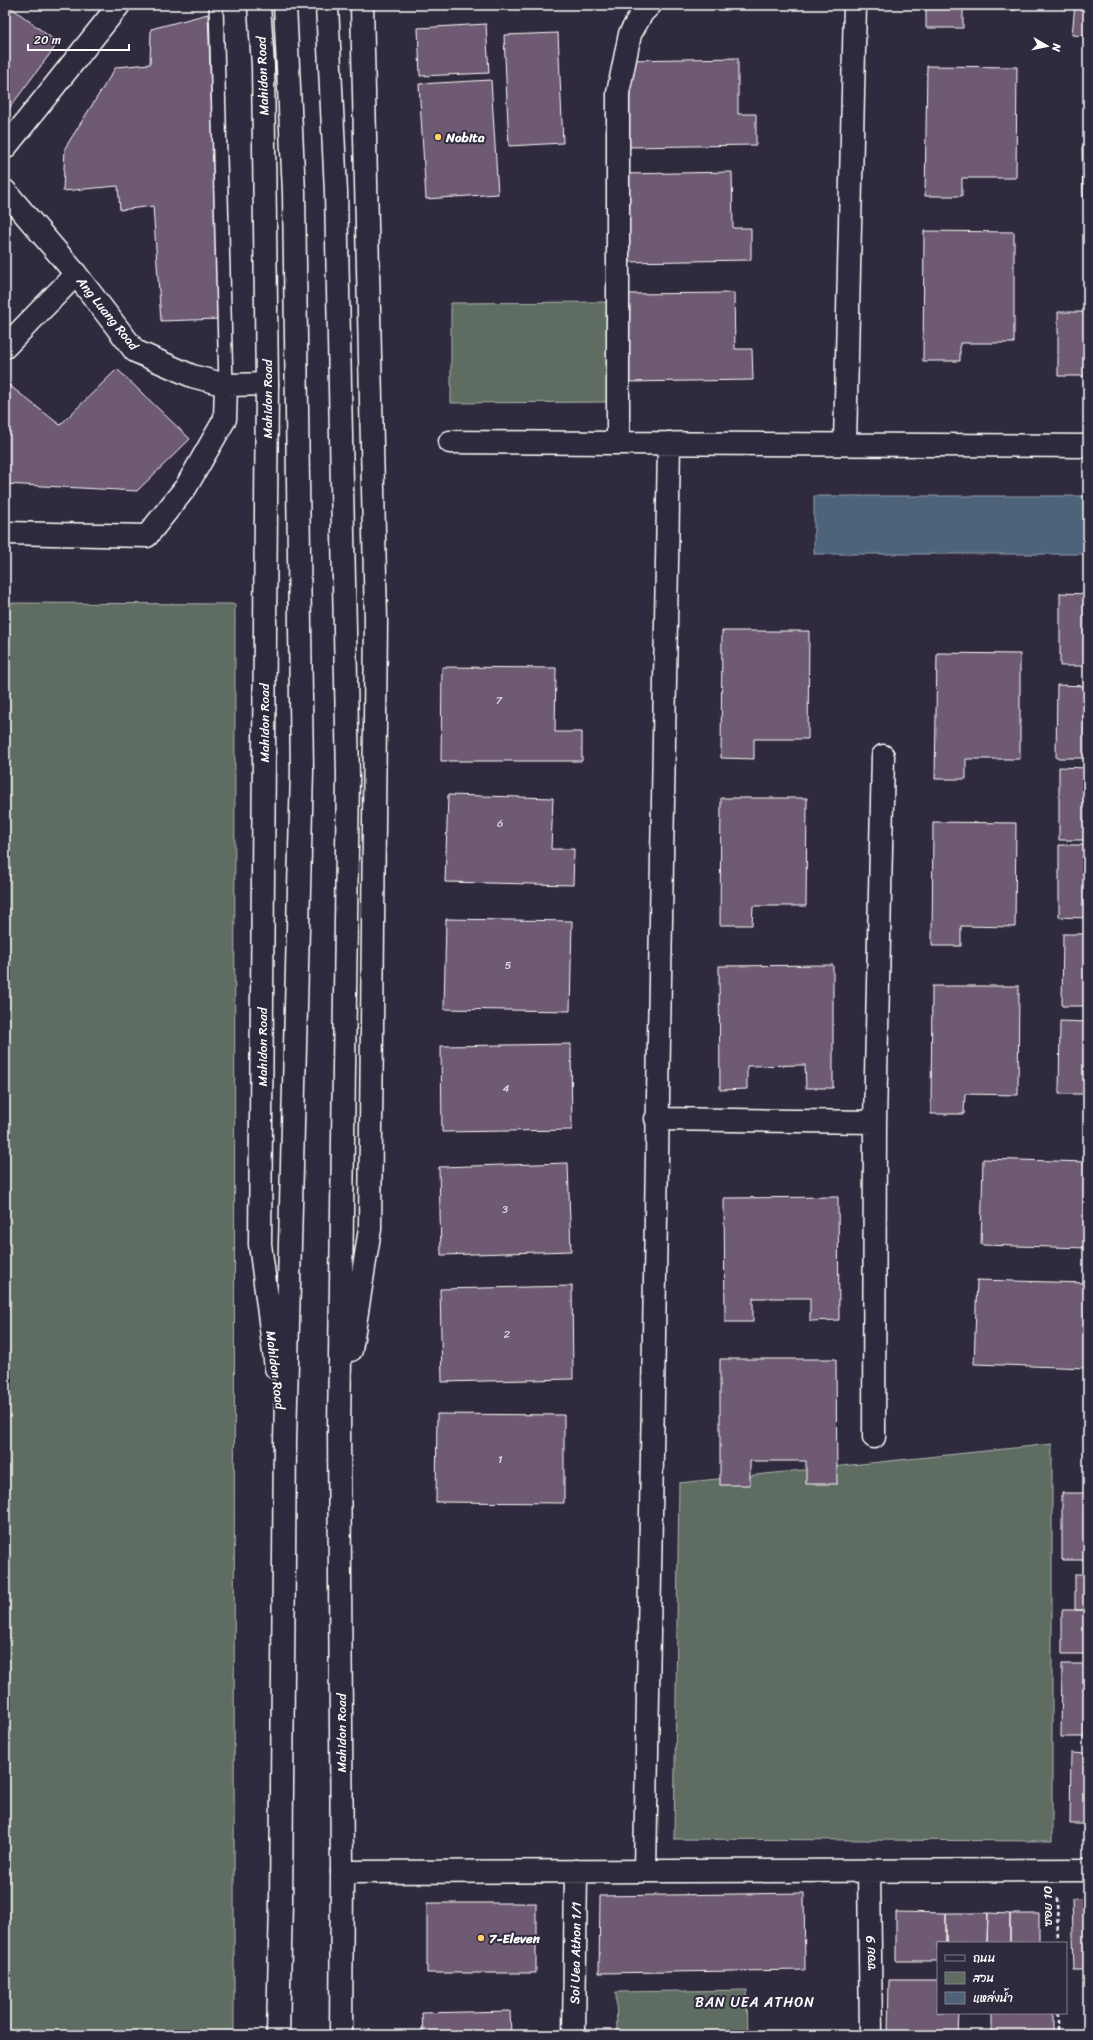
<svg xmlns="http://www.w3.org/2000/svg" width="1093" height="2040" font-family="Sriracha,'Playpen Sans Thai',sans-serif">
  <rect width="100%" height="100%" fill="#2f2a3d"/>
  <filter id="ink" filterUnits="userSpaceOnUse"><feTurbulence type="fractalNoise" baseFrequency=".025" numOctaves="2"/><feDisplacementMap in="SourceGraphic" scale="8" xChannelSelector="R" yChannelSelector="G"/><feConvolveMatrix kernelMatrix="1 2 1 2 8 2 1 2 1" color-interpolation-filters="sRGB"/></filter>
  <g filter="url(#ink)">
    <path fill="#5e6c62" stroke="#aeb6b0" d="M607,302V402L451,403V303Z
      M5,603L235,604L234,2035H5Z
      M1052,1444V1841L674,1839L679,1483Z
      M747,1990L748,2035H617L616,1992Z"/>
    <path fill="#4e637a" stroke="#95a1af" d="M814,496H1088V554H814Z"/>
    <path fill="#6e5a72" stroke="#fff" d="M6,5H8L58,43L8,110L5,107Z
      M926,5H1016V10H963V28H926Z
      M1075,5H1088V36L1072,35Z
      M208,14L220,319L161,321L153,206L120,210L118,186L63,191L65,148L116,67L150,64L151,29Z
      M486,24L489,73L420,76L418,28Z
      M558,33L563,143L509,146L504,35Z
      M738,58V114H756V145L629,147L628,60Z
      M927,66L1017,67L1016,178H962V196H925Z
      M491,80L498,194L426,199L419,84Z
      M1082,147H1088V199H1083Z
      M732,172L733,228H751V260L624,262L623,174Z
      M924,231L1014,232V343H960V361H923Z
      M1085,262H1088V376H1058V312H1085Z
      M734,293L735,349H752L753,380L626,382L625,294Z
      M117,369L190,439L137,491L5,484V382L60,425Z
      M1060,593L1088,594V666H1060Z
      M722,631H809L808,739H754V759L721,758Z
      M937,653L1020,654V759H966V779H935Z
      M442,667L556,668L555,732H582V761H441Z
      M1057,685L1088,686V758H1056Z
      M1059,767L1088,768V840H1059Z
      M448,795L553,798L551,849H574L573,885L445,882Z
      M721,798H807L806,906H753L752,925H720Z
      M933,822L1016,823L1015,927L961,926V946H932Z
      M1059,845H1088V918L1059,917Z
      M446,919L572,921L570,1011L444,1009Z
      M1063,934H1088V1006H1062Z
      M833,965V1088H806L805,1065L747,1066V1089L720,1090L719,966Z
      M932,986H1019L1018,1095L965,1094L964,1114H931Z
      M1060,1021L1088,1022V1094H1059Z
      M571,1044L572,1130L442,1132L441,1046Z
      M983,1159L1088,1162V1248L981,1245Z
      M568,1163L571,1251L441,1255L439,1167Z
      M838,1197L839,1320L810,1321V1298H753V1322H725L724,1198Z
      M977,1280L1088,1283L1086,1368L974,1364Z
      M572,1286L573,1379L442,1382L440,1289Z
      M720,1359H836L837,1484H806V1461H750V1485H720Z
      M437,1414L564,1415V1503L436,1502Z
      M1062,1493H1088V1560H1062Z
      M1075,1574H1088V1610H1075Z
      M1062,1610H1088V1654H1062Z
      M1062,1664H1088V1737H1061Z
      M1071,1753L1088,1754V1824H1070Z
      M804,1893L805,1970L599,1973L600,1896Z
      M1088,1898V1970H1074L1072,1899Z
      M427,1903H536V1973H427Z
      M896,1912L946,1913V1943H938V1961H896Z
      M946,1913H988L987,1943H946Z
      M988,1913L1010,1914V1943H987Z
      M1010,1914H1039V1943H1010Z
      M889,1980H938V2013H959L958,2035H888Z
      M1085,1984H1088V2006H1085Z
      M1085,2006H1088V2035H1085Z
      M510,2011L511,2035H423L422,2013Z
      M992,2013H1053V2035H992Z"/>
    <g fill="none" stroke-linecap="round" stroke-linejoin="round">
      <g stroke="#fff" stroke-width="16">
        <path id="service" d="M216,5L226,385"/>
      </g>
      <g stroke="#fff" stroke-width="25">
        <path id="minor" d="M5,148L119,5
          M5,191L76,274L135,351L192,376L226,385L267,384
          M5,347L76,274
          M450,442L1088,446
          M618,443V93L630,34L642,13L650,5
          M845,444L855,5
          M5,533L147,536L186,487L225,419L226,385
          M656,1119L875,1122
          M874,1437L875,1122L883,756
          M869,1870L871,2035
          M645,1871L669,443
          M342,1872L1088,1870
          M574,2035L576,1871"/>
      </g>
      <g stroke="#fff" stroke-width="25">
        <path id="secondary" d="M259,5L263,66L267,384L260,1244L276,1368
          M327,5L336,192L348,777L339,1430L342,1872L341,2035
          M351,1350L370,1229L376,620L362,5
          M278,2035L281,1902L285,1441L302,771L294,192L285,5"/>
      </g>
      <path stroke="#fff" stroke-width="2.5" stroke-dasharray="4 3" stroke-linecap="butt" d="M1057,1898L1058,1943
        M1058,2013V2035"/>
      <use href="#service" stroke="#2f2a3d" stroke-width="13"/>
      <use href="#minor" stroke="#2f2a3d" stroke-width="22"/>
      <use href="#secondary" stroke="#2f2a3d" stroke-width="22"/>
    </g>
  </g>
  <g fill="#ffd166" stroke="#2f2a3d" stroke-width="1.5">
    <circle cx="438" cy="137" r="4"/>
    <circle cx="481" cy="1938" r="4"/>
  </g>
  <g text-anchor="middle" stroke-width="4" stroke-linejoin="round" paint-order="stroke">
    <g font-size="11" fill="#dbd6dc">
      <text x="499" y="704">7</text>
      <text x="500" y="827">6</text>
      <text x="508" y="969">5</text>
      <text x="506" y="1092">4</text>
      <text x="505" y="1213">3</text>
      <text x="507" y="1338">2</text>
      <text x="500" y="1463">1</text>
    </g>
    <g font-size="13" fill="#fff" stroke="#2f2a3d">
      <text transform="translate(262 76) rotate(-92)" y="5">Mahidon Road</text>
      <text transform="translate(108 313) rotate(51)" y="5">Ang Luang Road</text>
      <text transform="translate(267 399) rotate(-90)" y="5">Mahidon Road</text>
      <text transform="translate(264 723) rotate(-90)" y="5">Mahidon Road</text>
      <text transform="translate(262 1047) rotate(-90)" y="5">Mahidon Road</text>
      <text transform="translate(276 1370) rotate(83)" y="5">Mahidon Road</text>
      <text transform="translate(341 1733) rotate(-90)" y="5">Mahidon Road</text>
      <text transform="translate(1047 1906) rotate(-90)" y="5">ซอย 10</text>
      <text transform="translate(575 1953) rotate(-89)" y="5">Soi Uea Athon 1/1</text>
      <text transform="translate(870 1953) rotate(-91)" y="5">ซอย 9</text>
    </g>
    <g font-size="13" font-weight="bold" fill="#fff" stroke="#2f2a3d" text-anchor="start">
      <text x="446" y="142">Nobita</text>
      <text x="489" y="1943">7-Eleven</text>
    </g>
    <g font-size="14" letter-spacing="1" fill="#fff" stroke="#2f2a3d">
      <text x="755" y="2007">BAN UEA ATHON</text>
    </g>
  </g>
  <rect width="1093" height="2040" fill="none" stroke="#2f2a3d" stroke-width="20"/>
  <rect x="10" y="10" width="1073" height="2020" fill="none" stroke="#fff" stroke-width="1.5" filter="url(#ink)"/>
  <rect x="937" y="1942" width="130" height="72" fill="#2f2a3d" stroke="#827f8b"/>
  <rect x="945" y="1955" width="20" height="6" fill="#2f2a3d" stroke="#827f8b"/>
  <text x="973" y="1962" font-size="12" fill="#ffffff">ถนน</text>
  <rect x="945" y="1972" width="20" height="12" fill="#5e6c62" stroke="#827f8b"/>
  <text x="973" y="1982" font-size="12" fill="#ffffff">สวน</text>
  <rect x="945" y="1992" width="20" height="12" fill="#4e637a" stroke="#827f8b"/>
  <text x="973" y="2002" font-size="12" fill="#ffffff">แหล่งน้ำ</text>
  <g transform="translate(1047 46) rotate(99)" stroke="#2f2a3d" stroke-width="3" paint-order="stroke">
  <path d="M0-3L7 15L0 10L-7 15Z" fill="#ffffff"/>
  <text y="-6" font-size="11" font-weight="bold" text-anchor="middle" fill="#ffffff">N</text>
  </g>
  <path d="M28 44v6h101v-6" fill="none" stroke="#ffffff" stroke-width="2"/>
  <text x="34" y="44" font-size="12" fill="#ffffff" stroke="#2f2a3d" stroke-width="3" paint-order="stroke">20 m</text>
</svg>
